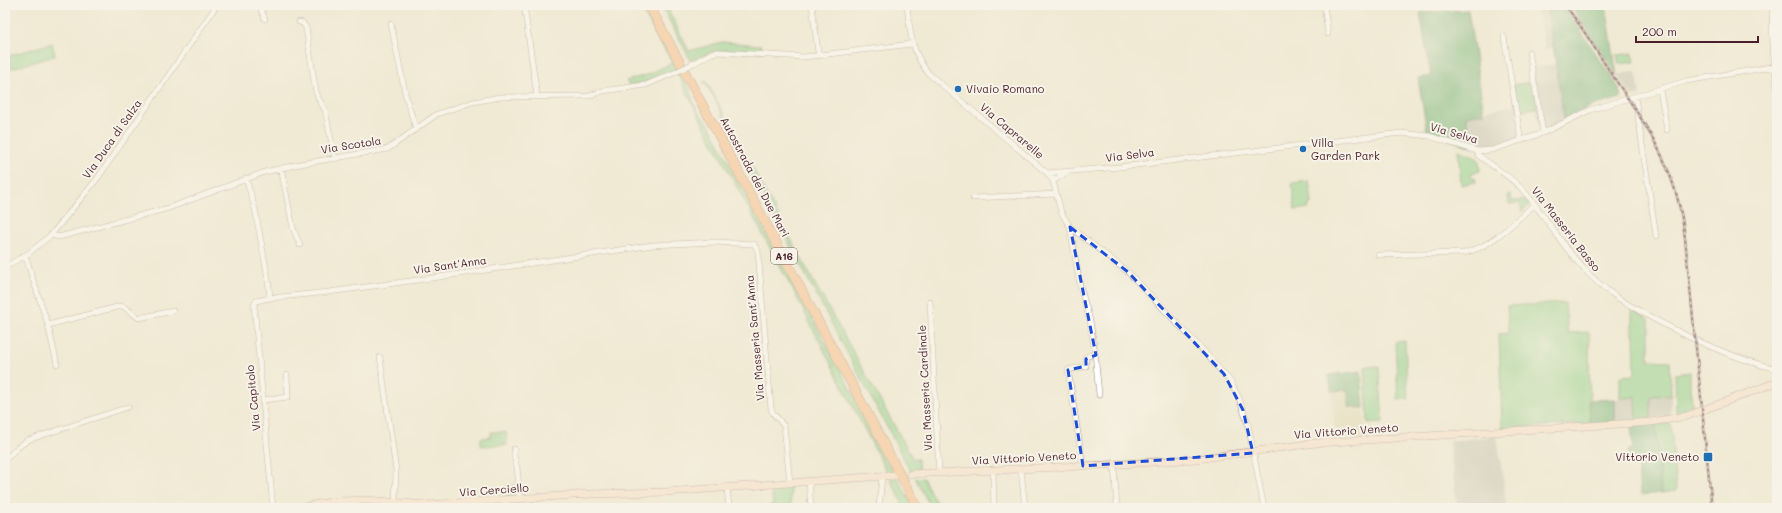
<svg xmlns="http://www.w3.org/2000/svg" width="1782" height="513" font-family="Mali,sans-serif">
  <rect width="100%" height="100%" fill="#f7f3e8"/>
  <filter id="ink" filterUnits="userSpaceOnUse"><feTurbulence type="fractalNoise" baseFrequency=".025" numOctaves="2"/><feDisplacementMap in="SourceGraphic" scale="8" xChannelSelector="R" yChannelSelector="G"/><feConvolveMatrix kernelMatrix="1 2 1 2 8 2 1 2 1" color-interpolation-filters="sRGB"/></filter>
  <filter id="wash" filterUnits="userSpaceOnUse"><feTurbulence type="fractalNoise" baseFrequency=".012" numOctaves="4" result="noise"/><feDisplacementMap in="SourceGraphic" scale="16" xChannelSelector="R" yChannelSelector="G"/><feGaussianBlur stdDeviation="0.9" result="paint"/><feColorMatrix in="noise" values="0 0 0 0 0 0 0 0 0 0 0 0 0 0 0 0 0 1.4 0 .05"/><feComposite in="paint" operator="in"/></filter>
  <g filter="url(#wash)">
    <rect width="100%" height="100%" fill="#f0ead4"/>
    <path fill="#e2dcba" d="M1348,389V407L1364,408L1366,438L1336,440L1331,391Z"/>
    <path fill="#c5c5b8" d="M1537,5H1547L1553,47L1545,49Z
      M1556,64L1565,121L1541,133L1530,68Z
      M1636,71L1640,95L1632,97L1617,75Z
      M1516,105L1522,140L1493,148L1471,149L1466,116L1484,113V111Z
      M1671,395L1670,416L1651,419V396Z
      M1636,397L1637,421L1615,422V399Z
      M1497,436L1507,508H1457L1449,441Z"/>
    <path fill="#8bd18b" stroke="#6a785b" d="M639,5H645L690,88C691,100 698,114 707,121L895,472L887,473L795,294L705,128L676,70L647,82L629,85L626,81L649,74L672,63Z
      M661,5H666L689,51L722,42L761,45L762,52L723,50L712,52L691,61Z
      M52,43L55,56L9,69L5,57Z
      M1633,53L1635,62L1619,64L1617,55Z
      M706,81L814,282L913,459H918L919,471L911,472L726,126L727,125C721,111 714,93 703,82Z
      M1533,82L1537,108L1517,111L1513,85Z
      M1458,150L1472,155L1479,160L1480,171L1471,173L1472,178H1475L1476,182L1461,185Z
      M1309,181L1312,203L1309,204V208L1295,210L1292,183Z
      M1508,195H1511L1512,201L1523,200L1524,202L1528,199L1531,203L1522,212L1520,203L1509,204Z
      M1565,303L1568,333L1589,332L1590,424L1502,428L1499,334L1509,333L1507,306Z
      M1632,309L1649,319V360L1670,361L1671,395L1651,396V419L1637,421L1636,397L1620,398V376L1635,375L1634,334H1632Z
      M1405,341L1408,399L1398,400L1395,342Z
      M1379,366L1383,422L1368,423L1365,367Z
      M1690,372V389L1693,408L1676,412L1675,374Z
      M1671,423L1676,491L1661,493L1656,424Z
      M491,432H506L507,445L481,446V438L491,437Z
      M898,478L914,508H905L890,479Z
      M915,478H923L939,508H931Z
      M517,485L518,497L507,499L506,486Z
      M790,486L791,508H770V505H773L771,488Z"/>
    <path fill="#70b377" stroke="#5d6951" d="M1547,5H1563L1567,10L1619,88L1621,98L1592,106L1564,119Z
      M1570,5H1606L1617,75Z
      M1468,10L1484,113L1466,116L1471,147L1427,132L1418,78L1431,76L1420,13Z
      M1361,371L1364,408L1348,407V390L1331,391L1329,375Z
      M1615,399V422L1590,424L1589,400Z
      M1656,424L1661,493L1642,495L1640,493L1637,457L1629,458L1628,451L1633,448L1631,426Z"/>
  </g>
  <g filter="url(#ink)">
    <g fill="none" stroke-linecap="round" stroke-linejoin="round">
      <g stroke="#9d8480" stroke-width="6">
        <path id="street" d="M259,5L265,19
          M524,5L537,96
          M812,5L818,52L821,56
          M907,5C910,32 911,52 929,74L1047,173L1053,181L1061,212L1070,227L1128,272L1202,349L1230,381L1239,398L1248,424L1264,508
          M1324,5L1328,34
          M1773,5C1771,33 1774,61 1777,89
          M299,22L303,23L306,28L315,87L318,98L325,110L335,159
          M391,24L406,97L416,129
          M1504,37L1521,141
          M1529,52L1543,133
          M694,63L712,53L718,52L804,57L912,44
          M1660,90L1667,130
          M1635,97L1656,236
          M1477,151L1478,155C1492,166 1509,175 1522,189C1545,214 1561,246 1585,270C1605,292 1630,306 1656,320C1695,341 1735,359 1777,369
          M5,157L8,156
          M281,168L293,228L300,245
          M1047,173L1120,167L1401,133L1429,136L1477,151L1492,150L1543,133L1590,110L1686,81L1777,66
          M246,178L255,209L268,279L270,298L329,292L432,278L653,245L714,242L754,244L758,251L771,408L773,413L784,426L790,483
          M1053,181L1066,173
          M973,198L1056,194
          M1070,227L1080,286L1090,321L1095,353L1099,395
          M51,235L59,237L169,208L265,172L300,164L388,149L437,114L473,102L500,97L589,96L602,91L646,85L676,72
          M25,255L48,325L57,364
          M1378,255L1464,253C1492,247 1514,222 1535,204
          M5,267L29,253L51,235L97,179L217,5
          M270,298L256,301L254,305L273,508
          M930,302L939,473
          M48,325L121,306L124,307L139,318L173,311
          M380,357L396,471L395,504
          M263,400L288,397L287,375
          M514,449V456L517,467L520,499
          M5,460L17,448L28,440L128,407
          M1114,465L1117,508
          M1083,466L1068,370L1086,366V357L1095,353
          M1021,470L1025,508
          M993,471L994,508
          M809,481L811,508
          M727,487L729,508
          M506,500L507,508
          M879,508L882,476"/>
      </g>
      <g stroke="#9d8480" stroke-width="8">
        <path id="secondary" d="M911,474L1124,464L1196,459L1316,443L1651,422L1687,416L1777,382
          M300,508L318,504L340,501L367,500L426,505L590,494L666,492L896,475"/>
      </g>
      <g stroke="#9d8480" stroke-width="10">
        <path id="highway" d="M649,5L918,508"/>
      </g>
      <use href="#street" stroke="#fff" stroke-width="5"/>
      <use href="#secondary" stroke="#fde4d1" stroke-width="7"/>
      <use href="#highway" stroke="#fabc8b" stroke-width="9"/>
      <g stroke="#4a1f2b" stroke-width="2.5">
        <path id="rail" d="M1565,5C1582,26 1596,51 1611,73C1649,130 1677,168 1685,238L1712,508"/>
      </g>
      <use href="#rail" stroke="#f7f3e8" stroke-width="1" stroke-dasharray="3" stroke-linecap="butt"/>
      <g stroke="#9d8480" stroke-width="6" stroke-linecap="butt">
        <path id="street-bridge" d="M676,72L694,63"/>
      </g>
      <use href="#street-bridge" stroke="#fff" stroke-width="5"/>
    </g>
  </g>
  <path d="M0 0H1782V513H0ZM1070,227L1128,272L1224,374L1243,410L1253,453L1083,466L1068,370L1086,366V359L1096,355Z" fill="#f0ead4" fill-opacity=".55" fill-rule="evenodd"/>
  <path fill="none" stroke="#1d4ed8" stroke-width="3" stroke-dasharray="8 5" stroke-linejoin="round" d="M1070,227L1128,272L1224,374L1243,410L1253,453L1083,466L1068,370L1086,366V359L1096,355Z"/>
  <g fill="#1f6fb2" stroke="#f7f3e8" stroke-width="1.5">
    <circle cx="958" cy="89" r="4"/>
    <circle cx="1303" cy="149" r="4"/>
    <rect x="1703" y="452" width="10" height="10" rx="2"/>
  </g>
  <g text-anchor="middle" stroke-width="4" stroke-linejoin="round" paint-order="stroke">
    <rect fill="#f7f3e8" stroke="#7e5f64" stroke-width="1" x="771" y="248" width="26" height="16" rx="3"/>
    <g font-size="10" font-weight="bold" fill="#4a1f2b">
      <text x="784" y="260">A16</text>
    </g>
    <g font-size="11" fill="#4a1f2b" stroke="#f7f3e8" text-anchor="start">
      <text x="966" y="93">Vivaio Romano</text>
      <text x="1311" y="147">Villa<tspan x="1311" dy="13">Garden Park</tspan></text>
      <text x="1699" y="461" text-anchor="end">Vittorio Veneto</text>
    </g>
    <g font-size="11" fill="#4a1f2b" stroke="#f7f3e8">
      <text transform="translate(1012 131) rotate(40)" y="4">Via Caprarelle</text>
      <text transform="translate(1454 133) rotate(16)" y="4">Via Selva</text>
      <text transform="translate(112 139) rotate(-55)" y="4">Via Duca di Salza</text>
      <text transform="translate(351 145) rotate(-9)" y="4">Via Scotola</text>
      <text transform="translate(1130 155) rotate(-7)" y="4">Via Selva</text>
      <text transform="translate(755 177) rotate(62)" y="4">Autostrada dei Due Mari</text>
      <text transform="translate(1566 229) rotate(52)" y="4">Via Masseria Basso</text>
      <text transform="translate(450 265) rotate(-8)" y="4">Via Sant'Anna</text>
      <text transform="translate(755 338) rotate(-95)" y="4">Via Masseria Sant'Anna</text>
      <text transform="translate(925 388) rotate(-93)" y="4">Via Masseria Cardinale</text>
      <text transform="translate(253 398) rotate(-96)" y="4">Via Capitolo</text>
      <text transform="translate(1346 431) rotate(-4)" y="4">Via Vittorio Veneto</text>
      <text transform="translate(1024 458) rotate(-3)" y="4">Via Vittorio Veneto</text>
      <text transform="translate(494 490) rotate(-4)" y="4">Via Cerciello</text>
    </g>
  </g>
  <rect width="1782" height="513" fill="none" stroke="#f7f3e8" stroke-width="20"/>
  <path d="M1636 36v6h122v-6" fill="none" stroke="#4a1f2b" stroke-width="2"/>
  <text x="1642" y="36" font-size="12" fill="#4a1f2b" stroke="#f7f3e8" stroke-width="3" paint-order="stroke">200 m</text>
</svg>
